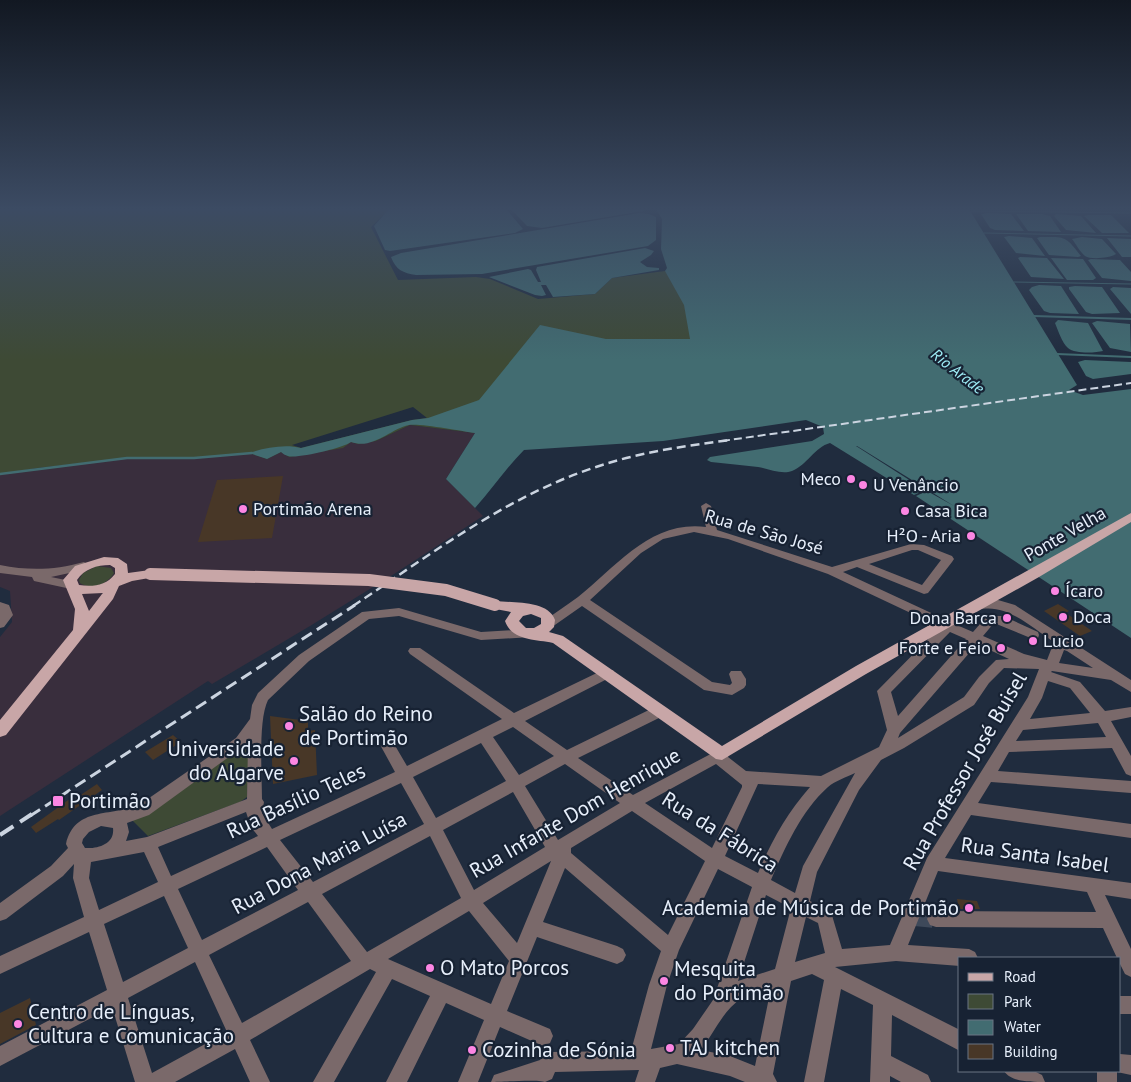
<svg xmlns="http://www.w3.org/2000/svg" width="1131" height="1082" font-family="'PT Sans',sans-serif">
  <rect width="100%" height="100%" fill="#202c3e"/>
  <path fill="#392e3d" d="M410,425L475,433L446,479L483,516L394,574L310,626L212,684L208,681L0,816V637L12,622L10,591L0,587V474L38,468L127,458H195L249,453L267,459L281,452L289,457L313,453L351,442L376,441Z"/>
  <path fill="#3e4a35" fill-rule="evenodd" d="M0,209H389L371,227L398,280L476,277L490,279L538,299L595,294L612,278L665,271H681L746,350L475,433L410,425L376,441L358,444L351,442L343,448L289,457L281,452L267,459L249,453L195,458H127L38,468L0,474ZM413,407L427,418L412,420L301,448L292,445Z
    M97,566L111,568L114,573C107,585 91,590 80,583L79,580L83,573Z
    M246,743L251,744L247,797L240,802L148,836L132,820Z"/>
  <path fill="#426c71" d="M389,209H506L523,229L515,233L390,251L385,250L374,226Z
    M511,209H648L643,211L542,228L527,226Z
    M656,209H969L1077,385L1069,390L1083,395L1131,389V638L916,496L927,491L954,506L857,446H856L925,490L914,495L830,443C815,447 807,465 792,471C782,475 769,469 758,467C743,465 727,464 711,462L707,460L710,457L812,441L824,434L823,427L806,420L663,441L524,450C506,468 492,489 475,508L446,479L475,433C462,431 419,423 409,425C390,429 373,450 351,442C343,448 297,459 288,456C285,455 283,454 281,452L267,459L249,453C265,448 284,444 301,448L412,420L428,418L479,400L540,325L606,339H690L684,305L665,271L667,268L661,249L662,219Z
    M639,213L649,214L656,217V240L648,246L482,274L416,275C403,273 396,270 391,257L401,253Z
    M988,213L1011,214L1024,231L995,230L990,228L981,214Z
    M1016,214H1042L1050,216L1061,232L1028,231Z
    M1056,214L1081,216L1096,233L1066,230L1054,216Z
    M1088,215H1111L1129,233H1102L1084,216Z
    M1009,236L1032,238L1045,256L1016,253L1004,237Z
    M1040,237C1065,237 1065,235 1081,256L1078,257L1049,255L1037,238Z
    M1082,237L1102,239L1116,254C1110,258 1091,260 1085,256C1080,252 1076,244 1072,239Z
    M1107,238L1131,239V257H1122Z
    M645,248L654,251L651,255L640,262L647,267L659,268V270L612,278L595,294L553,297L546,285H541L546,295L542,296L535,295L489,277L528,269L531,270L538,282H541L536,270L537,267Z
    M1020,257L1047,258L1064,279L1031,277L1018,258Z
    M1051,258L1083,259L1096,278L1093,280H1067Z
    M1091,259L1120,260L1131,272V281L1102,278L1088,260Z
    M1039,285L1061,286L1079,314L1050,313L1044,311L1029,290L1032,287Z
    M1075,286L1102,287L1120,313L1092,314L1086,312L1069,289V287Z
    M1113,287L1131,288V314L1110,289Z
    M1058,320L1088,323L1103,351C1095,353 1075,354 1068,348C1062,343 1058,330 1055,323Z
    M1097,321L1130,324L1131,352L1110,348L1092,323Z
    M1085,360L1131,362V374L1093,379L1086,376L1078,362Z"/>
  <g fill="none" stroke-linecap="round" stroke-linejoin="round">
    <path stroke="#426c71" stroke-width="1" d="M971,211L1131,213
      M984,233L1131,236
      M1014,282L1131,284"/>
    <path stroke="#426c71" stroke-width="2" d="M1034,316L1131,319
      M1057,354L1131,357"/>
    <path stroke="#426c71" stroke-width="2.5" d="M0,474L127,458H194L252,453"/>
  </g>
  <path fill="#483727" d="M283,476L272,538L198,542L217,480Z
    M1058,604L1069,611L1066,613L1092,631L1080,636L1044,611Z
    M270,716L308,721V731L315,730L317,775L273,784Z
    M173,735L181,742L153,760L145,752Z
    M97,784L102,790L59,820L58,819L36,833L31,827L71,798L73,800Z
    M957,899L977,901L980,909H959Z
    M30,998L36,1025L0,1044V1013Z"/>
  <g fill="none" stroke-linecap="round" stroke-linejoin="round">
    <path stroke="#3e495a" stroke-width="18" stroke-dasharray="18 9" stroke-linecap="butt" d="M915,917L936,919"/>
    <path fill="#7a696a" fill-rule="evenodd" d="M706,503L711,506L717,530L832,567L911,544L924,545L952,556L954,559L952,562L928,593L924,594L857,567L843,572L942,618L944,621L942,624H934L828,574L728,539L694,532L663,539L641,553L590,600L712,682L730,685L732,683L729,674L731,671H741L746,679V685L744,688L732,695L704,690L582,606L552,627H544L542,624L544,621C555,613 567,605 578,597C617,566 651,520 706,527L701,506ZM912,550H918L941,560L922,585L869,564Z
      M84,562L90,566L88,569L51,577L75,582L77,585L75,588L71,589L34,581L32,577L0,573V565C30,571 55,570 84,562Z
      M986,600H998L1015,605L1131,680V692L1111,680L1052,671L1051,672L1080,682L1105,711L1131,707V717L1111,721L1131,756V776L1126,774L1112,748L1009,752L998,771L1131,781V793L991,782L978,803L1131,824V838L971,815L945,858L1131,883V899L1105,895L1131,949V977L1125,974L1120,964V958H1117L1103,928L936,927L930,925L927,919L930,913L936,911L1096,912L1087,892L938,871L908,945L969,949L975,952L978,958H960V966L896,961L835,967L960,1030V1051L892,1015L891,1056L928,1075L931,1082H901L890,1076V1082H870L873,1005L841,989L824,1082H804L824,980L812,974L791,981L773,1074L777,1082H745L730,1076L677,1064L660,1068L655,1082H635L639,1070L555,1072L552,1079L545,1082C537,1079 502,1082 491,1082L494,1075L540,1060L542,1055L549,1052L631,1051L649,985L661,951L565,868L543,922L617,946L623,949L626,955L623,961L617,964L537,937L507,1011L550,1029L553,1036L550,1043L543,1046L500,1027L478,1082H458L484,1020L446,1003L407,1082H386L430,996L392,979L334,1082H313L376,972L370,969L250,1040L270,1082H250L235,1049L175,1082H135L112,1007L0,1066V1046L107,990L89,932L0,974V956L84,917L73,878L74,864L63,876L6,919L0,921V903L51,866L68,848L66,844C75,806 111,817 139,805L236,738L250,719L252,705L258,693L299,655L362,612L399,608L481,632L532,629L536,630L538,633L536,636L532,637L481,640L399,616L369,619L309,661L268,700C258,720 262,774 262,799L264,802L262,813L272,829L395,772L378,741L380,737L385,735L390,737L407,766L502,719L410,654L408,651L410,648H420L514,713L603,670H613L615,673L613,676L525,721L567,750L655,707L660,706L665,707L667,711L665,715L578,758L633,795L722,748L727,750L729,754L728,757L746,771L821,776L879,747L887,730L877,691L944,623H952L973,632L987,616H1003L1038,632L1039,635L1038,638L1033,639L994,623L983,636L1024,654L1047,660L1054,642C1031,627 1006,602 977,610L971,606L973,603ZM950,632L966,639L898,716L891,692ZM977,644L1009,659L996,660L979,677L964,697L898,738L900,733ZM1064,650L1067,651L1093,668L1059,663ZM1004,668L1039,669L1028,697L927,858L890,945L842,949L831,912L810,901L817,872L859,790L881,760L904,748L974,705L989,683ZM1048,681L1070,688L1090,713L1030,719L1042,698ZM1098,723L1106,737L1016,741L1023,730ZM513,727L554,756L519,775L493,737ZM248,743L247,799L147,837L126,841L129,832L127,823L149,815ZM481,743L506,781L436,818L413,777ZM565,764L620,803L558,840L525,786ZM716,764L742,785V787L712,848L645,803ZM855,773L803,866L795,893L771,880C785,848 801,811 828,787C835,781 847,777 855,773ZM401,783L424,824L313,882L280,840ZM758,784L810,787C787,813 771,842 758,873L725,856ZM513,792L545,847L474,890L443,830ZM632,811L705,861L668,935L571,853V848ZM246,812L251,827L258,836L171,876L158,847ZM101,826L113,828C115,844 98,849 85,848L82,843L83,839L89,832ZM430,836L461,898L367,952L322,894ZM267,847L298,890L202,940L178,889ZM144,852L158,882L99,910L89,878L91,862ZM551,861L517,943L483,903ZM718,869L752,887L713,1000L693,1029L679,1044L651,1049L667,985L679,950ZM766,895L791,908L775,969L738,981ZM164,896L188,948L123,982L104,924ZM308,902L351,961L242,1023L209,955ZM469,911L509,961L491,1004L388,959ZM806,917L818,923L825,953L795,962ZM195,962L227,1032L152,1073L128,998ZM771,988L755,1066L730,1056L701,1050C714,1033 723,1010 742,998C750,993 762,991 771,988Z
      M0,602L9,605L13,615L4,627L0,628Z
      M1120,996H1131V1014H1120Z
      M1120,1054L1131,1055V1075L1117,1072V1082H1097V1071H1120Z
      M1004,1071H1034L1042,1075L1045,1082C1030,1082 1011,1082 1004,1071Z"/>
    <path fill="#c8a6a7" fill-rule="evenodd" d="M1131,513V522L1039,577L866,674L722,760L716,759L553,643C535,639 512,641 505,621L511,612L490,608L488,605L490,602L495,601C513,603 548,600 555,620L554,627L549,632L563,636L722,746L856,666ZM531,614L541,618V624L534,628H526L519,621L523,616Z
      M104,557L118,558L127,564L128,573L150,570L157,574L155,577L132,581L119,586L113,599L6,735L0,737V720L73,630L75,609L63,580L75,566ZM110,565L115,568V574C106,586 92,587 79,585L77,580C84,569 97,565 110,565ZM103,593L102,594L89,611L82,594Z"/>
    <path stroke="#cbd4e0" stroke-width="2" stroke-dasharray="8 4" stroke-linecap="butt" d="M722,441L1131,383"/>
    <path stroke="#cbd4e0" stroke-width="2.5" stroke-dasharray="9 5" stroke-linecap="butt" d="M353,606C430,555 507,496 596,467C640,452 685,446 730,440"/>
    <path stroke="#cbd4e0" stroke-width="3" stroke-dasharray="12 6" stroke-linecap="butt" d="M30,816L355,605"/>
    <path stroke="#cbd4e0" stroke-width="4" stroke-dasharray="16 8" stroke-linecap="butt" d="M0,835L32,814"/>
    <path stroke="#c8a6a7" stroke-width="12" d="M150,574L369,580L446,590L495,605"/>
  </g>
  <linearGradient id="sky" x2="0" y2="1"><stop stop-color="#121822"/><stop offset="0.58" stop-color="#3c4b63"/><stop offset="1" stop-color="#3c4b63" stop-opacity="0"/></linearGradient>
  <rect width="1131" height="360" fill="url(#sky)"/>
  <g fill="#fc86e3" stroke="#172233" stroke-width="2">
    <circle cx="851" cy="479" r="5"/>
    <circle cx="863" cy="485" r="5"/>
    <circle cx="243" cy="509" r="5"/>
    <circle cx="905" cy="511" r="5"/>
    <circle cx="971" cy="536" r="5"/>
    <circle cx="1055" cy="591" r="5"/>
    <circle cx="1063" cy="617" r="5"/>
    <circle cx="1007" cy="618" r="5"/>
    <circle cx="1033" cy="641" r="5"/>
    <circle cx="1001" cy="648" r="5"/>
    <circle cx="289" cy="726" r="5"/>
    <circle cx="294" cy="761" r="5"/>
    <rect x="52" y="795" width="12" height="12" rx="2.5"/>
    <circle cx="969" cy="908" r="5"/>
    <circle cx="430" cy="968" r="5"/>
    <circle cx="664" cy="981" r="5"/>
    <circle cx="18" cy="1024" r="5"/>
    <circle cx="670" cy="1048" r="5"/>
    <circle cx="472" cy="1050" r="5"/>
  </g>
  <g text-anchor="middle" stroke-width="4.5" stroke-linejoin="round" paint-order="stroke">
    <g font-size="16" font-style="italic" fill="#9eecf6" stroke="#172233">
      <text transform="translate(958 371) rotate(38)" y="6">Rio Arade</text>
    </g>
    <g font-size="18" fill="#e7effb" stroke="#172233" text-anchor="start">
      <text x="841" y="485" text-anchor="end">Meco</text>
      <text x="873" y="491">U Venâncio</text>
      <text x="253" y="515">Portimão Arena</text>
      <text x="915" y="517">Casa Bica</text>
      <text x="961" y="542" text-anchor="end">H²O - Aria</text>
      <text x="1065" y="597">Ícaro</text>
      <text x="1073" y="623">Doca</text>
      <text x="997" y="624" text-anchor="end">Dona Barca</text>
      <text x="1043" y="647">Lucio</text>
      <text x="991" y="654" text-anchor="end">Forte e Feio</text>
    </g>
    <g font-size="18" fill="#e7effb" stroke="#172233">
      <text transform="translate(764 532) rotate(16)" y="6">Rua de São José</text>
      <text transform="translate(1065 534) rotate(-30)" y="6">Ponte Velha</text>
    </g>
    <g font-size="21" fill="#e7effb" stroke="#172233" text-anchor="start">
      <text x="299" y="721">Salão do Reino<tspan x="299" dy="24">de Portimão</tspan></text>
      <text x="284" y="756" text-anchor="end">Universidade<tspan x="284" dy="24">do Algarve</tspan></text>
      <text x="69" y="808">Portimão</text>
      <text x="959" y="915" text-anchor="end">Academia de Música de Portimão</text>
      <text x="440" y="975">O Mato Porcos</text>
      <text x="674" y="976">Mesquita<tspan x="674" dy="24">do Portimão</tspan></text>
      <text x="28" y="1019">Centro de Línguas,<tspan x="28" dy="24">Cultura e Comunicação</tspan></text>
      <text x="680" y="1055">TAJ kitchen</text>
      <text x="482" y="1057">Cozinha de Sónia</text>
    </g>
    <g font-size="21" fill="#e7effb" stroke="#172233">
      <text transform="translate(965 771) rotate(-60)" y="7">Rua Professor José Buisel</text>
      <text transform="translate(296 801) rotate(-25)" y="7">Rua Basílio Teles</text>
      <text transform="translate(575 813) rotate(-30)" y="7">Rua Infante Dom Henrique</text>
      <text transform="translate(720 832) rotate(32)" y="7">Rua da Fábrica</text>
      <text transform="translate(1035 855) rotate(8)" y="7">Rua Santa Isabel</text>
      <text transform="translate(319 863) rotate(-28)" y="7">Rua Dona Maria Luísa</text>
    </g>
  </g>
  <rect x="958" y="957" width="162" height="115" fill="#172233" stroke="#6a7483"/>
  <rect x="968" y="973" width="25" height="8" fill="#c8a6a7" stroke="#6a7483"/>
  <text x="1004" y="982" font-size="15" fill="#e7effb">Road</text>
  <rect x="968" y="994" width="25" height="15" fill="#3e4a35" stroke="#6a7483"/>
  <text x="1004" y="1007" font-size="15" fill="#e7effb">Park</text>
  <rect x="968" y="1020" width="25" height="15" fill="#426c71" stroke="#6a7483"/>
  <text x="1004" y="1032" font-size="15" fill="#e7effb">Water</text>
  <rect x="968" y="1044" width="25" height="15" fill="#483727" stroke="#6a7483"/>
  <text x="1004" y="1057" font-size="15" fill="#e7effb">Building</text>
</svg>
